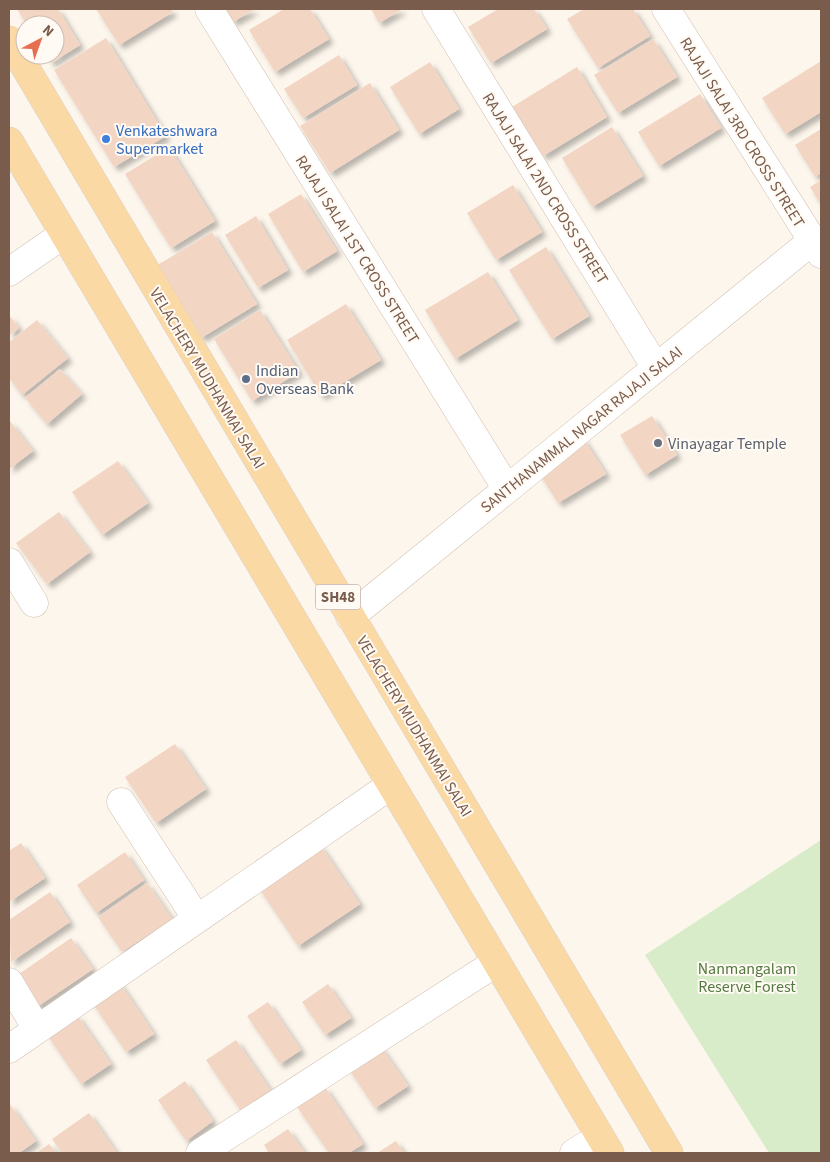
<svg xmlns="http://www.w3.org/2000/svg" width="830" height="1162" font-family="'Source Sans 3',sans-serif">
  <defs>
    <filter id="shadow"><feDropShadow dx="4.5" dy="4.5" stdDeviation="2.5" flood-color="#0004"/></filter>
  </defs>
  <rect width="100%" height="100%" fill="#fdf6ec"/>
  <path fill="#d8ecc9" d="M821,840V1153H769L645,955Z"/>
  <path fill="#f3d5c3" filter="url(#shadow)" d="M17,9H58L80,45L51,63L46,55H55V25H27Z
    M96,9H171L173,12L119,45Z
    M225,9H255L233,22Z
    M284,9H310L329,39L275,72L249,30Z
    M371,9H403L379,23Z
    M498,9H534L547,29L491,63L468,27Z
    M584,9H633L650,36L598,68L567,19Z
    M106,38L166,136L114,167L54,70Z
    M653,39L677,77L618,113L594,75Z
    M339,55L357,85L303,118L284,89Z
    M821,61V112L785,134L762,98Z
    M430,62L459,109L419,134L390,87Z
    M577,67L607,117L543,156L512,107Z
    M370,83L399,130L330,173L300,126Z
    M700,94L721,128L659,166L638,132Z
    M612,127L643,176L592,207L562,158Z
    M821,129V173L815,177L795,145Z
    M169,147L215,221L171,248L125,174Z
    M821,180V205L810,187Z
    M513,185L542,232L496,260L467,213Z
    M301,194L337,251L303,272L268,214Z
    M256,216L288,270L258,288L225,235Z
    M212,232L257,304L201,338L156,266Z
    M546,247L589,316L552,339L509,270Z
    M488,272L518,320L455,359L425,310Z
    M346,304L381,360L321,396L287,340Z
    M260,310L299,372L252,401L214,339Z
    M9,315L19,328L9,336Z
    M37,320L68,358L22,395L9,378V342Z
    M60,369L82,394L47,424L25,398Z
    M652,416L677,455L645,475L620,435Z
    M9,420L33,451L9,469Z
    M583,438L606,474L558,503L535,467Z
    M118,461L148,503L102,535L72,492Z
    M59,512L90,552L47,584L16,543Z
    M175,744L206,789L156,823L125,777Z
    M21,843L45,878L9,902V851Z
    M320,845L360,904L298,946L258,887Z
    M125,852L144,880L96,913L77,885Z
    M147,883L172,919L122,952L98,917Z
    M50,892L70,922L11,962L9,920Z
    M71,938L93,969L37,1007L16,976Z
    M119,982L154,1034L126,1052L91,1001Z
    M328,984L351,1018L325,1035L302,1002Z
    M268,1002L301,1050L280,1064L247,1016Z
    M77,1015L111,1064L81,1084L47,1035Z
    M236,1040L271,1091L241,1111L206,1060Z
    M380,1046L408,1086L375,1108L348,1068Z
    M185,1081L213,1121L186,1141L158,1100Z
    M325,1087L363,1144L349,1153H329L297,1107Z
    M9,1103L36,1141L19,1153H9Z
    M89,1113L117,1153H62L52,1139Z
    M288,1129L305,1153H269L264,1145Z
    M396,1141L404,1153H377Z
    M49,1144L56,1153H36Z"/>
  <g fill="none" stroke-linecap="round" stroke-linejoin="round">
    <g stroke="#d1beb0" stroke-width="29">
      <path id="minor" d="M209,9L507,489
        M436,9L656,368
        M666,9L821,254
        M9,272L64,234
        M9,562L34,603
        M350,617L812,241
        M121,802L197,919
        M9,982L37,1029
        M9,1049L391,785
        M200,1153L497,962
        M574,1153L600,1137"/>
    </g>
    <g stroke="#dad1cd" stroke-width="29">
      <path id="major" d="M9,40L669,1153
        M9,141L610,1153"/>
    </g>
    <use href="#minor" stroke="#fff" stroke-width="28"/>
    <use href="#major" stroke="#fbd9a5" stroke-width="28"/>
  </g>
  <circle fill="#3f7fe0" stroke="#fffaf3" stroke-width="2" cx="106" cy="139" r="5"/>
  <circle fill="#5c6f8a" stroke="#fffaf3" stroke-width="2" cx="246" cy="379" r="5"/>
  <circle fill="#6b7280" stroke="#fffaf3" stroke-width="2" cx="658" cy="443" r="5"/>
  <g text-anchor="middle" stroke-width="4" stroke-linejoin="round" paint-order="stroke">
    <rect fill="#fffaf3" stroke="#a28b7f" stroke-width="1" x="315.5" y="584.5" width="45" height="25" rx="4"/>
    <g font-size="15" font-weight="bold" fill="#7a5c4d">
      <text x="338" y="602">SH48</text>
    </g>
    <g font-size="16" fill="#366cbe" stroke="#fffaf3" text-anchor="start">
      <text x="116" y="136">Venkateshwara<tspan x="116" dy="18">Supermarket</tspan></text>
    </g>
    <g font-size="16" fill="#7a5c4d" stroke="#fffaf3">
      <text transform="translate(743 132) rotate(58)" y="6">RAJAJI SALAI 3RD CROSS STREET</text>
      <text transform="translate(546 188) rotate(58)" y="6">RAJAJI SALAI 2ND CROSS STREET</text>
      <text transform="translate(358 249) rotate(58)" y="6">RAJAJI SALAI 1ST CROSS STREET</text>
      <text transform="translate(208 378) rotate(59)" y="6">VELACHERY MUDHANMAI SALAI</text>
      <text transform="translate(581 429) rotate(-39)" y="6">SANTHANAMMAL NAGAR RAJAJI SALAI</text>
      <text transform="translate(415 726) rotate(59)" y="6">VELACHERY MUDHANMAI SALAI</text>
    </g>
    <g font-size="16" fill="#4e5e75" stroke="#fffaf3" text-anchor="start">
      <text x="256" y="376">Indian<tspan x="256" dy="18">Overseas Bank</tspan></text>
    </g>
    <g font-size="16" fill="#5b616d" stroke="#fffaf3" text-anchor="start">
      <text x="668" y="449">Vinayagar Temple</text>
    </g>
    <g font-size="16" fill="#537a41" stroke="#fffaf3">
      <text x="747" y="974">Nanmangalam<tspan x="747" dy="18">Reserve Forest</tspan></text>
    </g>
  </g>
  <rect width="830" height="1162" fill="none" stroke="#7a5c4d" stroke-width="20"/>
  <g transform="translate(40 40) rotate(41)"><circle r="24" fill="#fffaf3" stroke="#cabbb1"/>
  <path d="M0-4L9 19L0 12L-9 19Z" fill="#e76f51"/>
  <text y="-8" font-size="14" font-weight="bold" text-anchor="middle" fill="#7a5c4d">N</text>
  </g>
</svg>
